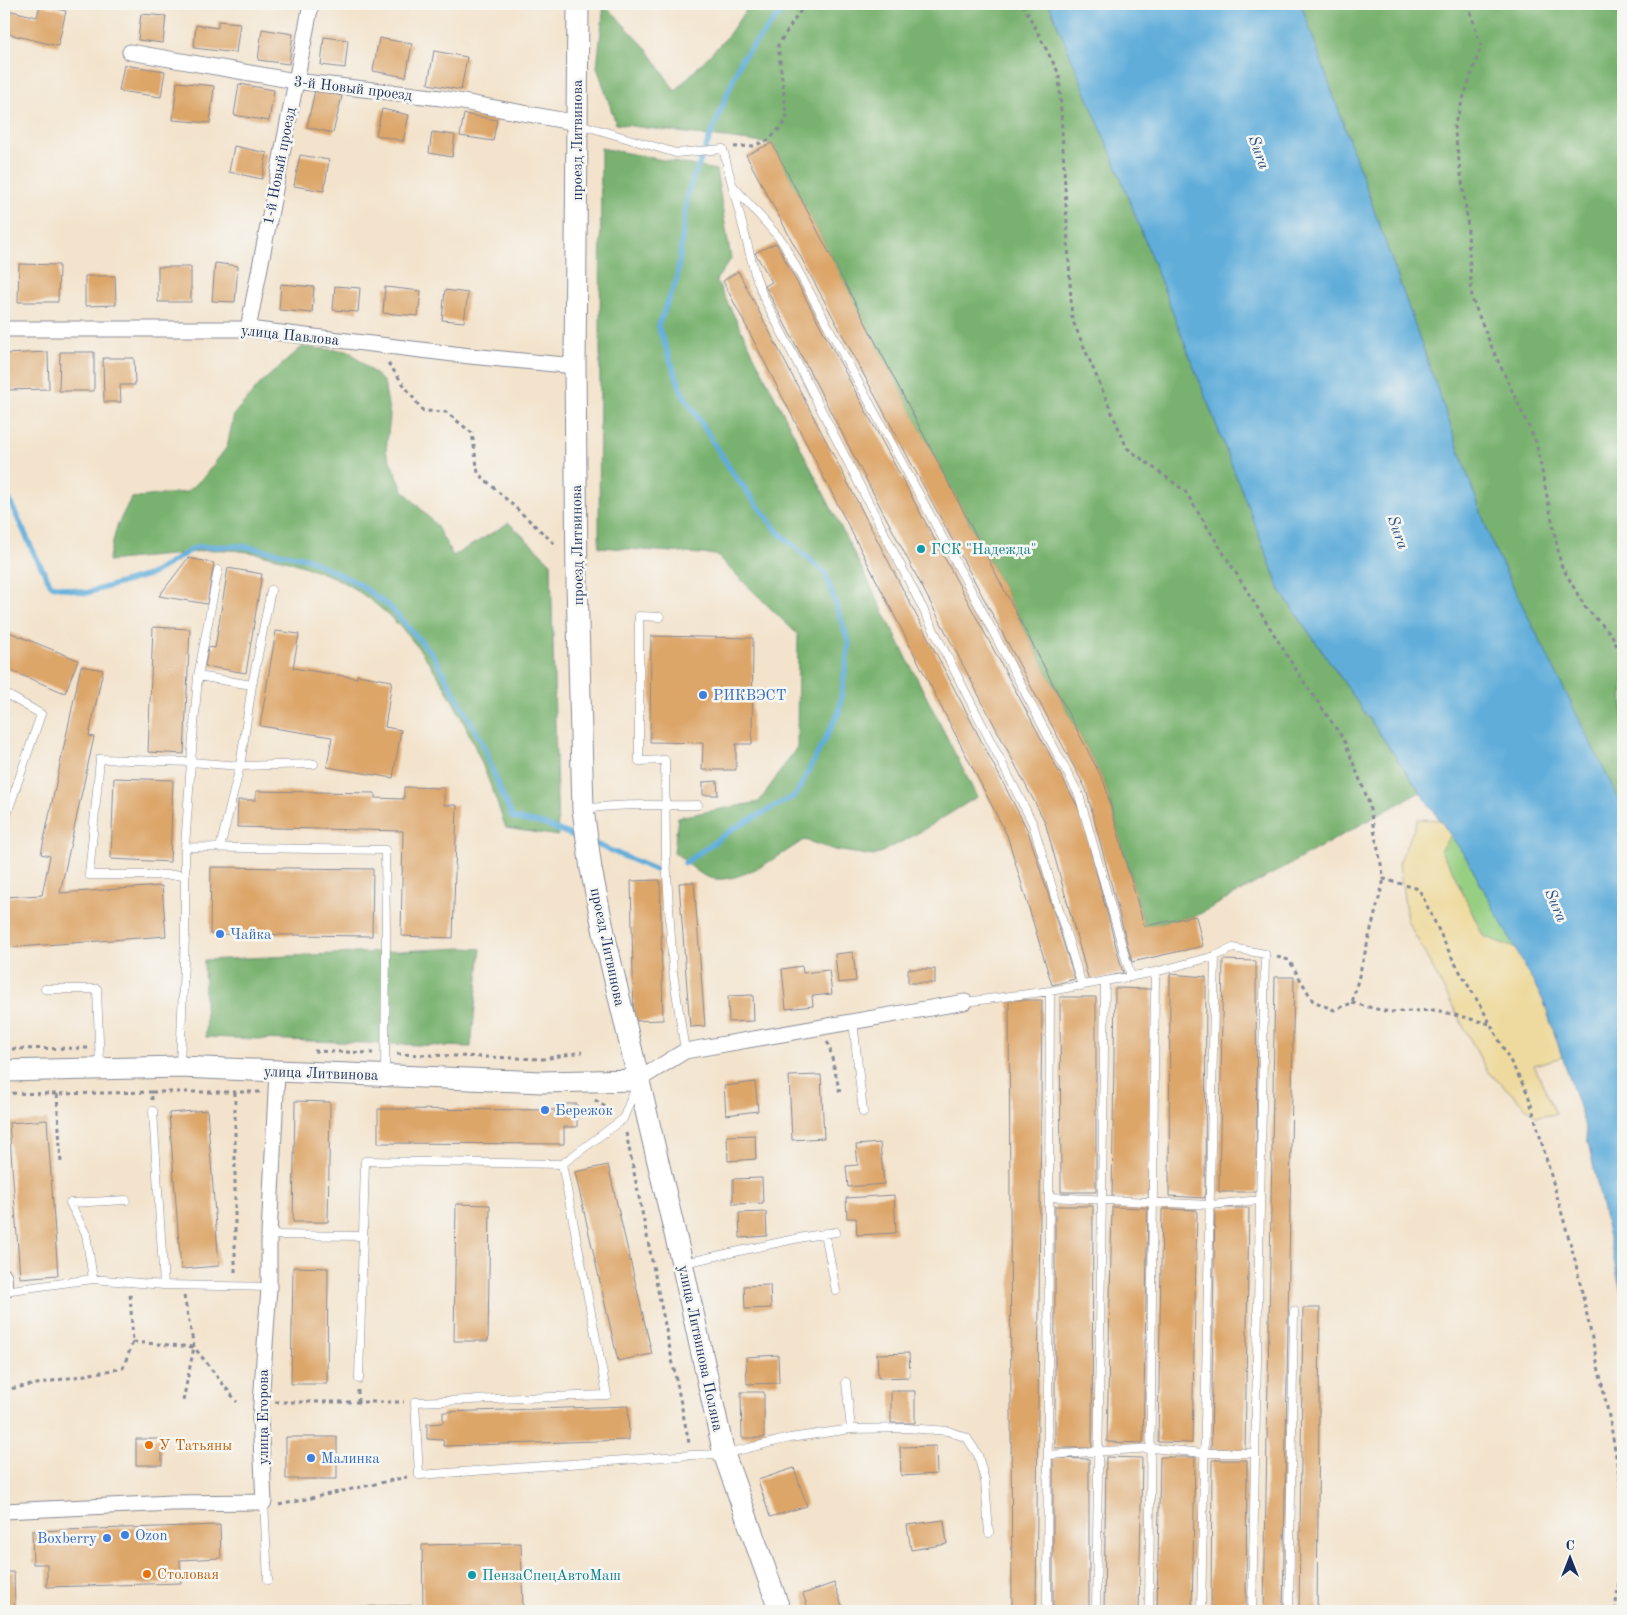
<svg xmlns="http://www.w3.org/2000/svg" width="1627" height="1615" font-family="'Old Standard TT',serif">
  <rect width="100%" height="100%" fill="#f6f6f2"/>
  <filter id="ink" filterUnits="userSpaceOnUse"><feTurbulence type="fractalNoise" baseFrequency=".02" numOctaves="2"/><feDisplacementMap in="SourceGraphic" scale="10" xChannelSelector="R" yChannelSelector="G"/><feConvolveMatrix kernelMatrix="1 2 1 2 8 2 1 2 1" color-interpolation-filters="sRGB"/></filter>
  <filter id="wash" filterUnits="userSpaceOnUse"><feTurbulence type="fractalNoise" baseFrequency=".0096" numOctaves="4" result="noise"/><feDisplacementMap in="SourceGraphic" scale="20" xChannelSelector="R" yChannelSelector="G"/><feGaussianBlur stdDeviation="1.12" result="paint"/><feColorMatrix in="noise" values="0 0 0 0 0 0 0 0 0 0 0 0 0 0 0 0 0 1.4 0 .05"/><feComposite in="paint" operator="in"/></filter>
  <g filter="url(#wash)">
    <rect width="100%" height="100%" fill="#f3e3cc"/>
    <path fill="#97cf82" stroke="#597f70" d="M1451,835L1467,859L1516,949L1483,936L1452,870L1440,850Z"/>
    <path fill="#79b270" stroke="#4a7067" d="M604,4L647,49L675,91L727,37L750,4H1049L1115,163L1281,592L1420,792L1196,916L1144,926L1104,782L772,144L616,124L597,67Z
      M1301,4H1623V808L1493,546Z
      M601,148L716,170L731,259L716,280L977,797L913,836L874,856L835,850L804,840C781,854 733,890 705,876C696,872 682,858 674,852L678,817L759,802L797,747L798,635L716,555L599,547Z
      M302,347L349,351L384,382L390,416L386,451L403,490L436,525L453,556L509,523L551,563L558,836L506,828C473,734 430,625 335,578C325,573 313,570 303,566C276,556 239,548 210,550C201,550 192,553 184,554C159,556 133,558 108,561L117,526L131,498L186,492L203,478L227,447L234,414L261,383Z
      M464,948L481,949L471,1047L206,1037L204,960Z"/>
    <path fill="#eeda9e" stroke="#84847e" d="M1418,819L1440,820L1451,835L1440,850L1452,870L1483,936L1516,949L1544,1002L1562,1057L1534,1065L1556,1114L1537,1117L1487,1071L1407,920L1399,863Z"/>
    <path fill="#61adda" stroke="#3e6e9c" d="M1049,4H1301L1493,546L1623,808V1301L1583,1119L1544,1002L1467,859L1281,592L1115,163Z"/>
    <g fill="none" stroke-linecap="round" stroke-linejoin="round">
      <path stroke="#61adda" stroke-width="5.5" d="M4,489L35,555L51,585L86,593L152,574L196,547L242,546L306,558L357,583L390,607L433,655L481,740L501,792L513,818L543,824L582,839
        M593,843L658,871
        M685,863L734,828L796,795L839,712L849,643L825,573L778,532L732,472L682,392L658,326L677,279L688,192L741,60L788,4"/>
    </g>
    <g id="blocks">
      <path fill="#dda669" d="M40,5L66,11L58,46L4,33V9L37,17Z
        M141,14L166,16L163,43L138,40Z
        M218,21L240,23L236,53L194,48L196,25L218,28Z
        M262,29L293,34L289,64L258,60Z
        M324,37L348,40L345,68L321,65Z
        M379,38L412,44L406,77L373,71Z
        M434,51L467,57L461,90L428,84Z
        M124,65L165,71L161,97L119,91Z
        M177,82L214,86L210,123L173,120Z
        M239,84L274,90L269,121L234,115Z
        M315,90L342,96L333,133L307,127Z
        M382,109L409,115L403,141L376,135Z
        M464,114L497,120L493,141L460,136Z
        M432,132L455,135L452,157L429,153Z
        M772,143L1104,782L1144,926L1196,916L1203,946L1132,962L1086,789L746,155Z
        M234,146L267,153L262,179L229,172Z
        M300,155L329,160L324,191L294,186Z
        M776,243L1080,811L1123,973L1089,981L1045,822L765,286L772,282L755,253Z
        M215,263L238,266L235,302L212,301Z
        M19,264L59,265L58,302H18Z
        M158,267H191V302H158Z
        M738,271L1028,831L1075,979L1052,985L1007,835L723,281Z
        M85,276H115L116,305L85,306Z
        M281,284L314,287L312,313L279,310Z
        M335,286L360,288L358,312L333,310Z
        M385,287L421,291L418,316L383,313Z
        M445,290L468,293L464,322L442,320Z
        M48,352L49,389L5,390L4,354Z
        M60,352H94V391H59Z
        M103,358H134L135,385H120L121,402H104Z
        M188,558L214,563L207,604L159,596Z
        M228,568L262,574L246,673L205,666L208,647L215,648Z
        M153,627L190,629L184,754L148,752Z
        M4,630L78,660L65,693L4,668Z
        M276,631L299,634L293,668L357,678V675L392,681L385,727L401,730L393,778L327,767L332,737L260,726Z
        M651,636L753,638L752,744H736V770H702L703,743L650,742Z
        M81,666L103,670L89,736L94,737L60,893L162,886L166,936L4,948V897L42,895L50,856L41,854Z
        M114,778L173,780L170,862L111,859Z
        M717,781L718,795H703V782Z
        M404,787L444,788V805H457L453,938L401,936L403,831L237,827L238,800H256V791L375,793V798L404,799Z
        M211,867L373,869L372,936L210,934Z
        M660,880L663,1020L634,1021L631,881Z
        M694,882L705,1026L690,1027L679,883Z
        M853,952L856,981L838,983L835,954Z
        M1223,960L1256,961L1257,1192H1219Z
        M802,966L803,973L829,970L832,994L812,996L813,1006L786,1009L782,969Z
        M908,969H935V983H908Z
        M1170,974L1206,977L1205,1198L1169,1196Z
        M1275,977H1294L1283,1611H1264Z
        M1115,988L1152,989L1149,1198H1112Z
        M753,995L754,1021L729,1022L728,996Z
        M1060,997H1096V1192H1061Z
        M1009,1000H1042L1036,1611H1012Z
        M821,1075L824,1138L792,1140L789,1076Z
        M755,1082L758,1111L726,1115L724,1086Z
        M295,1101L330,1102L328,1222H293Z
        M557,1104H577V1127H564V1144L378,1143V1109L557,1110Z
        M207,1110L219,1266L181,1269L169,1113Z
        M47,1120L58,1275L20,1278L9,1123Z
        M755,1135L756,1159L728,1161L727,1136Z
        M880,1143L884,1184L848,1187L846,1166L858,1165L856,1145Z
        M608,1165L652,1354L618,1361L575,1172Z
        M762,1178L763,1203L733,1204V1179Z
        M894,1195L896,1233L857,1235L856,1218H847L846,1198Z
        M456,1204L490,1205L488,1341H454Z
        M1055,1206H1093L1092,1448H1055Z
        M1112,1207L1148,1208L1143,1443L1107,1442Z
        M1215,1208H1249L1245,1450L1211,1449Z
        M1162,1209L1197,1210L1192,1443L1158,1442Z
        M766,1212L767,1236L740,1238L739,1213Z
        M293,1267L328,1268L327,1384H291Z
        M770,1285L771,1308L745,1309L744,1286Z
        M1303,1308H1320L1317,1611H1299Z
        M909,1353L910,1377L878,1378L877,1354Z
        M778,1355L779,1383L747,1384L746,1357Z
        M891,1391H915V1423H891Z
        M741,1392H764V1438H742Z
        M628,1406L629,1440L444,1446L443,1440L427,1439V1424L443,1423V1412Z
        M286,1437H337V1479H286Z
        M136,1439H162V1465H136Z
        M936,1446L937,1474L901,1476L900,1447Z
        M1106,1457L1142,1458L1139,1611H1104Z
        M1160,1457H1195L1192,1611H1157Z
        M1053,1458L1089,1459V1611H1053Z
        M1212,1460H1247L1246,1611H1211Z
        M794,1468L807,1506L770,1517L758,1480Z
        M944,1520L947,1544L911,1550L907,1525Z
        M220,1525L221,1558L180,1560L181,1583L47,1587V1564H33L32,1531Z
        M521,1543L523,1611H231V1610L423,1605L422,1545Z
        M4,1572H14L15,1611H4Z
        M834,1583L844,1611H809L803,1594Z"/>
    </g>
  </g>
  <g filter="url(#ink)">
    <use href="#blocks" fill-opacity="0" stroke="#878995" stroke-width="1"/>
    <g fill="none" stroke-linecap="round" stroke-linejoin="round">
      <g stroke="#878995" stroke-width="9">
        <path id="lane" d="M579,124L676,153L723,149L755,274L763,296L1033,824L1082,986
          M734,187L782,241L980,607L1079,795L1131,977
          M218,570L198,676L252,685L240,766L220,848
          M660,617L639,616V761L665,760L666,858L673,972L685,1051
          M198,676L191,762L240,766L314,764
          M252,685L271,590
          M4,693L41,714L4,823
          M585,809C622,803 660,806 698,805
          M185,847L385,850L386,936L385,1074
          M45,989H97L100,1067
          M965,1002L1050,991L1155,972L1215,956L1233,948L1265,954L1252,1611
          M853,1021L863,1112
          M180,1065L185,935V875H89L100,759L191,762L185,847V875
          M562,1164L607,1395L415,1402L419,1475L692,1455L724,1454L790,1438L851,1429L907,1428L948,1431L967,1438L978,1455L985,1481L989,1533
          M1049,1197L1210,1205L1260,1200
          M126,1200L70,1203L86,1234L93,1279L164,1285L153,1111
          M825,1233L836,1291
          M269,1235L363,1236L365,1161L562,1164L623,1119L635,1089
          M684,1263L804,1237L836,1232
          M164,1285L269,1287
          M4,1291L93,1279
          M359,1379L363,1236
          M846,1382L851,1429
          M1048,1455L1151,1448L1204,1453H1255
          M264,1502L268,1580
          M1047,1611L1050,991
          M1096,1611L1105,982
          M1149,1611L1155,972
          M1201,1611L1215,956
          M1289,1611L1294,1311"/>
      </g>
      <g stroke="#878995" stroke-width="17">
        <path id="street" d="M130,52L295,81L441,98L577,123
          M4,329H248L470,356L575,366
          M248,329L311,4
          M638,1080L685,1051L965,1002
          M4,1276L5,1290
          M4,1511L172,1503L264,1502L260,1418L269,1287V1235L277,1072"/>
      </g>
      <g stroke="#878995" stroke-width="23">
        <path id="secondary" d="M578,4L575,366L577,584L583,809L591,869L605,938L682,1263L724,1454L780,1611
          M4,1071L180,1067L542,1082L638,1080"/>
      </g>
      <path stroke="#878995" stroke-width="3" stroke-dasharray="4 4" stroke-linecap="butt" d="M1023,4L1059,74L1072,319L1127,448L1185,491L1298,673L1344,740L1368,800L1384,879L1419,889L1453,960L1483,1010L1528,1094L1575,1260L1611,1426L1623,1499
        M1468,4L1481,46L1454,126L1467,216L1472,299L1493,350L1536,442L1561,565L1585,607L1612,635L1623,661
        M734,147L752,146L769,140L787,120L778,45L803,7L808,4
        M388,363L423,411L446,412L472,433L478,473L557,546
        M1277,957L1289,960L1313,1001L1334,1010L1352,1003L1384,879
        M1352,1003L1389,1012L1436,1010L1490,1024
        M827,1042L829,1045L840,1093
        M4,1049L88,1048
        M314,1051L373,1053
        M397,1054L543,1059L582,1052
        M152,1092H261
        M235,1092V1276
        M4,1093L57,1094L152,1092V1100
        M57,1094L61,1164
        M595,1100L613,1112
        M626,1133L689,1443
        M184,1296L194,1347L237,1402
        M133,1342L194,1347L183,1401
        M4,1390L123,1368L133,1342L130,1293
        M275,1402H404
        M358,1402V1390
        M279,1505L407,1477
        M1615,1611L1623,1550"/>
      <use href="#lane" stroke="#fff" stroke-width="8"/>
      <use href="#street" stroke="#fff" stroke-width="15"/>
      <use href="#secondary" stroke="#fff" stroke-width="21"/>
    </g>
  </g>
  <g fill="#0f9aa8" stroke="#f6f6f2" stroke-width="2">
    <circle cx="921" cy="549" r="5"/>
    <circle cx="472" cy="1575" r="5"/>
  </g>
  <g fill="#3f7fe0" stroke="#f6f6f2" stroke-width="2">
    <circle cx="703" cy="695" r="5"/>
    <circle cx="220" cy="934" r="5"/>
    <circle cx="545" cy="1110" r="5"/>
    <circle cx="311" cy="1458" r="5"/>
    <circle cx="125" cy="1535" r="5"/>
    <circle cx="107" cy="1538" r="5"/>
  </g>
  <g fill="#e8710a" stroke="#f6f6f2" stroke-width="2">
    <circle cx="149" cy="1445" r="5"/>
    <circle cx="147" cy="1574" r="5"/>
  </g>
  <g text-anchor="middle" stroke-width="5" stroke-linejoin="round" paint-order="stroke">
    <g font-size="15" fill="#1b2f5e" stroke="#f6f6f2">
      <text transform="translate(353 88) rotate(7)" y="5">3-й Новый проезд</text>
      <text transform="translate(577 140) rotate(-90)" y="5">проезд Литвинова</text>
      <text transform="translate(279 166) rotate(-79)" y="5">1-й Новый проезд</text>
      <text transform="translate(290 335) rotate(6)" y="5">улица Павлова</text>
      <text transform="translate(577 545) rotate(-91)" y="5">проезд Литвинова</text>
      <text transform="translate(608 947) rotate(78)" y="5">проезд Литвинова</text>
      <text transform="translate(321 1073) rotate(2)" y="5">улица Литвинова</text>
      <text transform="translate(701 1348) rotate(78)" y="5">улица Литвинова Поляна</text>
      <text transform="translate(263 1417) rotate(-90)" y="5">улица Егорова</text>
    </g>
    <g font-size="15" fill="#0d838f" stroke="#f6f6f2" text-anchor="start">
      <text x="931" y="554">ГСК "Надежда"</text>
      <text x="482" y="1580">ПензаСпецАвтоМаш</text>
    </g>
    <g font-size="15" fill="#366cbe" stroke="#f6f6f2" text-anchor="start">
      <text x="713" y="700">РИКВЭСТ</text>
      <text x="230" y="939">Чайка</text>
      <text x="555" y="1115">Бережок</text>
      <text x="321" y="1463">Малинка</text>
      <text x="135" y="1540">Ozon</text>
      <text x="97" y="1543" text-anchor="end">Boxberry</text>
    </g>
    <g font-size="15" fill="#c56008" stroke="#f6f6f2" text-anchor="start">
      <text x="159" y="1450">У Татьяны</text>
      <text x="157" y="1579">Столовая</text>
    </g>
    <g font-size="16" font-style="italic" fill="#305583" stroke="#f6f6f2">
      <text transform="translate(1260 152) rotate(70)" y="6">Sura</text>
      <text transform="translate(1399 532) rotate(70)" y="6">Sura</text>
      <text transform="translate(1557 905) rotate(67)" y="6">Sura</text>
    </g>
  </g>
  <rect width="1627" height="1615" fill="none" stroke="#f6f6f2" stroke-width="20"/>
  <g transform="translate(1570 1558)" stroke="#f6f6f2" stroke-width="4" paint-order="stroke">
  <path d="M0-4L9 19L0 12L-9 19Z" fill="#1b2f5e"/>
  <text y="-8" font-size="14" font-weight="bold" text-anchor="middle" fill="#1b2f5e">С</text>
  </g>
</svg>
